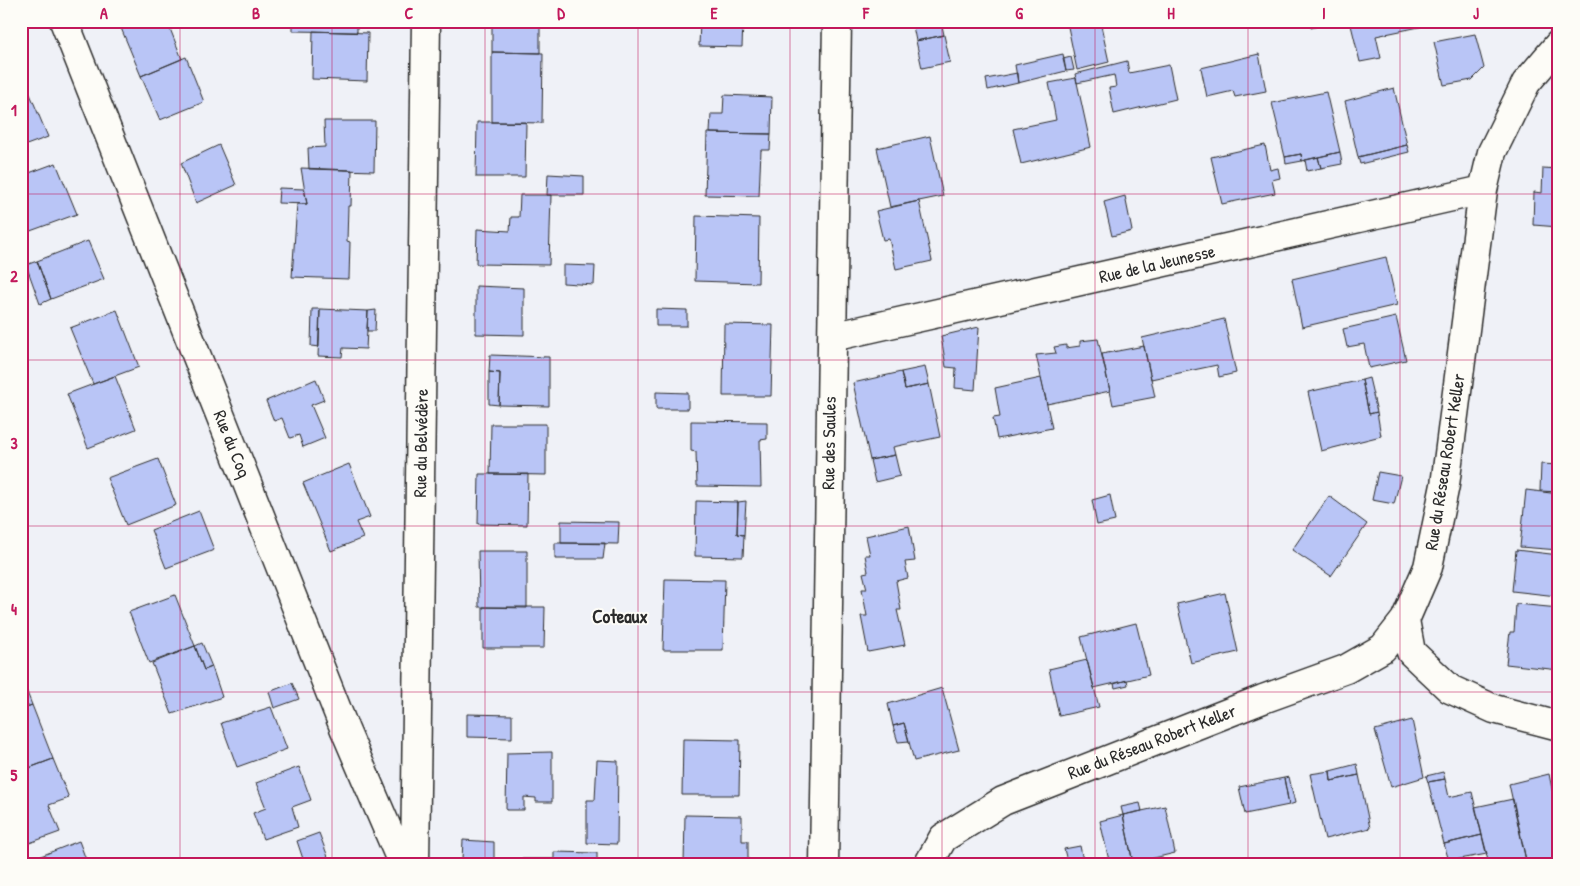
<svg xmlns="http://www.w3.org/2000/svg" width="1580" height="886" font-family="'Patrick Hand',sans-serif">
  <rect width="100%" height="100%" fill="#eff1f7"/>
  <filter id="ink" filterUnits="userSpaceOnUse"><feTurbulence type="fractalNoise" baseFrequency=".02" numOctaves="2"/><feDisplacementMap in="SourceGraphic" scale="10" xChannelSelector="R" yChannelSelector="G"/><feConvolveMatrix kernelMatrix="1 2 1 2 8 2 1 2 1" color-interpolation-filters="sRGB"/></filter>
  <g filter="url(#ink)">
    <path fill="#b9c5f6" stroke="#2b2b2b" d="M136,21H167L182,59L141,76L121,28Z
      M293,21H357V32L293,31Z
      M492,21H540V53L492,52Z
      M700,21H743L742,47L699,46Z
      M912,21H941L944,35L916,41Z
      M1072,21H1100L1109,62L1077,70L1067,22Z
      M1310,21H1336L1311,28Z
      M1350,21H1423L1424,26L1376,36L1381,58L1360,62Z
      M313,31L368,33L367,81L312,79Z
      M1475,34L1484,68L1472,80L1444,85L1434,42Z
      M944,35L950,62L922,68L916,41Z
      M492,52L543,53L542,123L492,122Z
      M1063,54L1066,71L1018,83L1015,65Z
      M1259,54L1266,91L1235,97L1233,91L1207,97L1201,68Z
      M186,57L204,102L160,120L141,76Z
      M1071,57L1074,70L1066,71L1063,59Z
      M1127,61L1129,73L1169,65L1176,99L1114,114L1109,88L1116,87L1114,75L1077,83L1075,74Z
      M1017,73L1018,83L988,90L986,79Z
      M1076,78L1091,147L1021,164L1013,129L1056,120L1049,83Z
      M1394,88L1407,145L1358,157L1345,101Z
      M1326,92L1340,152L1302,161L1301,154L1285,157L1272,103Z
      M30,94L48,137L21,147V97Z
      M724,95L772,97L771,134L710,133L711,114H723Z
      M324,121H375L374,171L309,169L308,148L325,147Z
      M477,122H526L525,177H476Z
      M707,133L771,134L770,150H761L759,196L705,195Z
      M930,136L943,196L890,207L877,148Z
      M219,145L236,185L196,203L181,163Z
      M1265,145L1270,170L1278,168L1280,178L1272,180L1275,193L1222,204L1211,157Z
      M1407,145L1409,152L1360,164L1358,157Z
      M1340,152L1342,164L1321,168L1318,157Z
      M1301,154L1302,161L1286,164L1285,157Z
      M1318,157L1321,168L1307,171L1305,160Z
      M56,163L77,214L22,234L21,176Z
      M301,168L352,170L351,206H348L347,241L350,242L349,279L292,277L297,204H307Z
      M1543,168L1559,169V227L1533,225L1534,192L1542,193Z
      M548,174L584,176V195H547Z
      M279,188L304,189L307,204L278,203Z
      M520,195H551L549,265L476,264L477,229L510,231L511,217H519Z
      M1125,196L1132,231L1112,236L1104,202Z
      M919,201L932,261L896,269L889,239L883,240L876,211Z
      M696,216L759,218L758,283L695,281Z
      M88,241L104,279L51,299L37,261Z
      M1386,257L1397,305L1302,327L1292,279Z
      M37,261L51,299L40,304L26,265Z
      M563,265L595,266L594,285L563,283Z
      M476,286L524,288V335L476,334Z
      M312,309H320L319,347L311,346Z
      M320,309L368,311L366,349L343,348L342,357L318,356Z
      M656,309L687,310V326H656Z
      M117,310L139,367L93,384L70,328Z
      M376,310L375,331H367L368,311Z
      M1396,317L1406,360L1369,368L1364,344L1347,347L1343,329Z
      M1224,319L1236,373L1219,377L1217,365L1151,379L1142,338Z
      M724,324L773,325L771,396H723Z
      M979,327L975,390L955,388L956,368L946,367L941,336Z
      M1098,339L1110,391L1047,404L1036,355L1056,353L1054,347L1066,345V348L1080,346V341Z
      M1144,346L1155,397L1113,405L1102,354Z
      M490,355L549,357V406L499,405L500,373L489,372Z
      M925,367L929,384L905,389L901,372Z
      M489,372L500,373L499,405L489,404Z
      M901,372L905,389L929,384L940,437L893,447L895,455L870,460L853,383Z
      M115,376L136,429L88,448L67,394Z
      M1041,378L1052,428L997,439L993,418L1000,417L995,388Z
      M1369,378L1377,412L1369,414L1362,380Z
      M316,379L324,400L311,405L325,438L303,447L299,435L290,438L282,418L274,421L266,401Z
      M1362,380L1369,414L1377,412L1381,436L1321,451L1308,392Z
      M656,392L688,393V409H656Z
      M691,421L767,422V439L760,440L761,487L697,486L696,452L691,451Z
      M491,424H546V475L490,474Z
      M895,455L900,476L875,482L870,460Z
      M158,459L176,505L126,525L107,478Z
      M349,464L370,517L356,522L363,538L331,551L303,483Z
      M1541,464L1559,465V492L1540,491Z
      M1378,472L1401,476L1394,504L1372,500Z
      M479,474H528L527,525L478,524Z
      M1526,490L1559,494V550L1520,547Z
      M1110,495L1115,521L1097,525L1092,500Z
      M1329,496L1367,524L1331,576L1292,550Z
      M696,501L738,502L737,534L744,535L743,557L695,556Z
      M746,501L744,535L737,534L738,502Z
      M199,511L214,550L166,568L151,530Z
      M561,521L619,522L618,544L561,543Z
      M909,526L915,561L905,562L908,578L896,581L901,610H897L905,645L868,652L861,616H867L862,589H867L863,573L868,572L865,555H870L866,536Z
      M555,543H605L603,559H555Z
      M1516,550L1559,555L1557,596L1512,591Z
      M478,551H527V608L479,607Z
      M665,579L725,580L723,650H663Z
      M1225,593L1238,652L1191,663L1177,604Z
      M175,595L195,646L149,663L129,612Z
      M1516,604L1559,608V670L1506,664L1510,632H1514Z
      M483,607H545L544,648H483Z
      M1136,623L1149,675L1094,688L1081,637Z
      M202,643L212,667L204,670L195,646Z
      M195,646L204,670L212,667L222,697L172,714L152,663Z
      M1087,660L1099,707L1059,716L1049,669Z
      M21,677L32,705L21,709Z
      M1127,680L1128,685L1115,688L1114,684Z
      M292,683L299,699L274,708L269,692Z
      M942,688L959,750L914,761L904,723L893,726L888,704Z
      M32,705L53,759L21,771V709Z
      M271,707L287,749L237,767L221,723Z
      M467,714L512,715V738L467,737Z
      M1412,720L1424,777L1391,787L1375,730Z
      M904,723L909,741L898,742L893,726Z
      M683,739L740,740L739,795H682Z
      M552,752V802H536V798L524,797V810H506L507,753Z
      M53,759L69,798L49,805L60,832L21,846V771Z
      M597,760L618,761L617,844L587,843V800H595Z
      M1357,764L1359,775L1331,781L1330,771Z
      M299,767L311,800L292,807L298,827L263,839L253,813L266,808L256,783Z
      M1330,771L1331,781L1359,775L1370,828L1325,839L1310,774Z
      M1443,772L1445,779L1428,782L1426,776Z
      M1549,774L1559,824V865H1527L1509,784Z
      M1289,777L1295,803L1289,805L1284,778Z
      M1284,778L1289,805L1245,814L1239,787Z
      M1445,779L1449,797L1472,792L1482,835L1444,844L1428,782Z
      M1513,799L1527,865H1489L1475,807Z
      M1140,803L1142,811L1123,815L1121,807Z
      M1165,806L1175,853L1133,863L1123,815Z
      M685,815L742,816V841H748V865H684Z
      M1123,815L1133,863L1110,865L1100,821Z
      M319,833L331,865H305L297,841Z
      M1482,835L1487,854L1449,861L1444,844Z
      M463,840L494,842V860L462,859Z
      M79,841L88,865H35L33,859Z
      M1080,846L1084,865H1068L1064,849Z
      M554,852L597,853V865H518V859H554Z
      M1025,859L1026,865H1004V864Z"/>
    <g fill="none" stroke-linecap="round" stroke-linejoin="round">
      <g stroke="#2b2b2b" stroke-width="31">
        <path id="minor" d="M64,21L345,730L403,865
          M832,337L1483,190
          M1405,620L1411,652L1450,689L1494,709L1559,726
          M415,865L426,21
          M824,865L837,21
          M928,865L943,838L1003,801L1263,699L1346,669L1383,648L1405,620L1428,567L1445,485L1483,190L1492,152L1526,83L1559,44"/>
      </g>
      <use href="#minor" stroke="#fdfcf7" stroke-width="28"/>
    </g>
  </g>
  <path fill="none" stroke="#c2185b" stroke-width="1" stroke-opacity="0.55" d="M180,21V865M332,21V865M485,21V865M638,21V865M790,21V865M942,21V865M1095,21V865M1248,21V865M1400,21V865M21,194H1559M21,360H1559M21,526H1559M21,692H1559"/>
  <g text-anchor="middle" stroke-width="4" stroke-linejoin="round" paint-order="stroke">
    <g font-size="18" fill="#2b2b2b" stroke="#fdfcf7">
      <text transform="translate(1157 264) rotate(-13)" y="6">Rue de la Jeunesse</text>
      <text transform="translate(421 443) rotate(-89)" y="6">Rue du Belvédère</text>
      <text transform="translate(829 443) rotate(-89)" y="6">Rue des Saules</text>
      <text transform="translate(232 444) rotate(68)" y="6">Rue du Coq</text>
      <text transform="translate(1445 462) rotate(-81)" y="6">Rue du Réseau Robert Keller</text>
      <text transform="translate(1152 742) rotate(-21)" y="6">Rue du Réseau Robert Keller</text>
    </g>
    <g font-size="19" font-weight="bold" fill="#2b2b2b" stroke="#fdfcf7">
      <text x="620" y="623">Coteaux</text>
    </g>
  </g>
  <rect width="1580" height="886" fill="none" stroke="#fdfcf7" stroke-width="55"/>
  <rect x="28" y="28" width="1524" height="830" fill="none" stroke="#c2185b" stroke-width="2"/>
  <g font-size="16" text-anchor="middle" font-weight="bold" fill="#c2185b">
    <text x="104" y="19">A</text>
    <text x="256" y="19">B</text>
    <text x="409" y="19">C</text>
    <text x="561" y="19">D</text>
    <text x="714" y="19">E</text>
    <text x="866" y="19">F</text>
    <text x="1019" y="19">G</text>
    <text x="1171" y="19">H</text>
    <text x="1324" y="19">I</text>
    <text x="1476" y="19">J</text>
    <text x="14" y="116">1</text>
    <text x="14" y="282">2</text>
    <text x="14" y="449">3</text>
    <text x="14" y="615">4</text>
    <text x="14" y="781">5</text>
  </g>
</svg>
